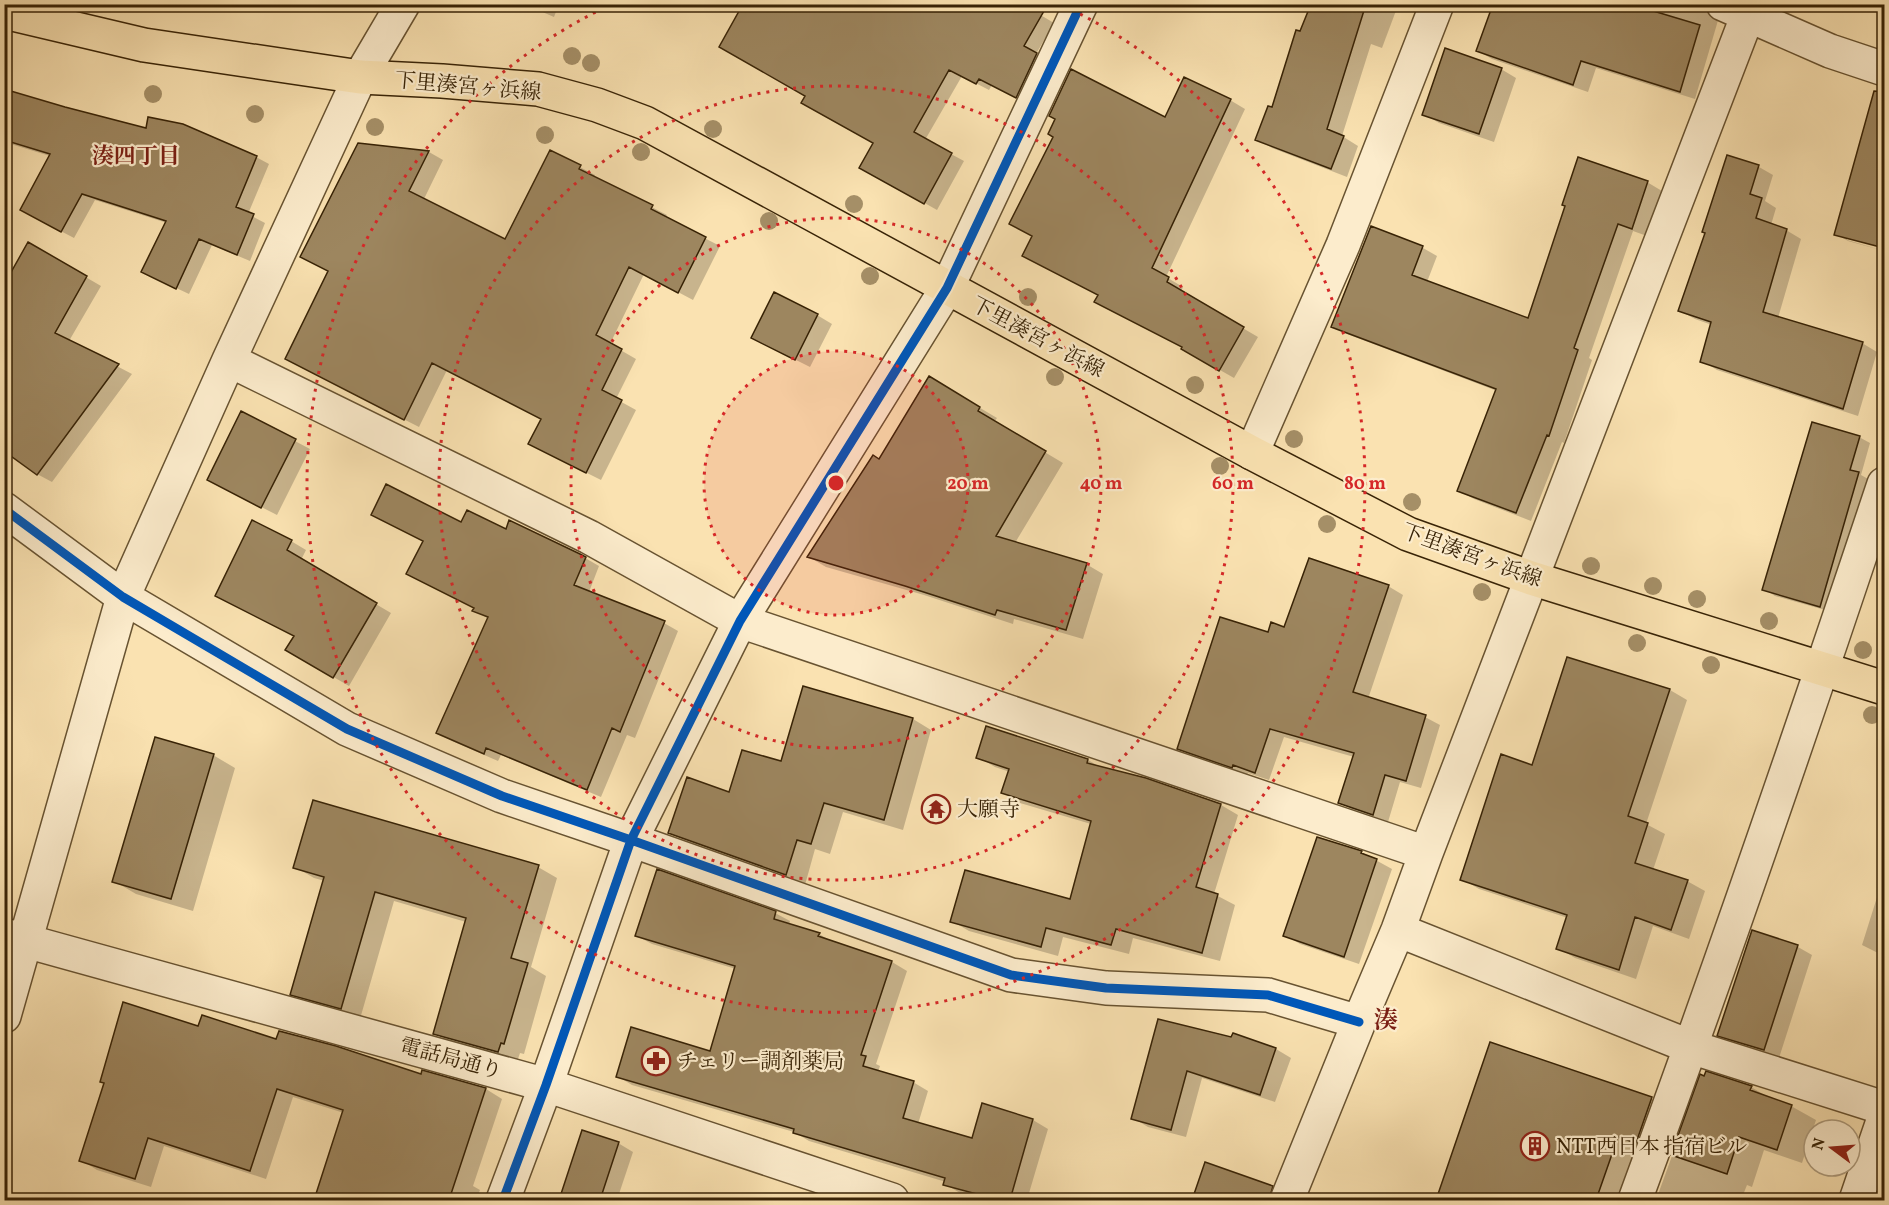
<svg xmlns="http://www.w3.org/2000/svg" width="1889" height="1205" font-family="Vollkorn,'Noto Serif JP',serif">
  <rect width="100%" height="100%" fill="#fae2b1"/>
  <filter id="stains"><feTurbulence type="fractalNoise" baseFrequency=".00333" numOctaves="4"/><feColorMatrix values="0 0 0 0 .2 0 0 0 0 .09 0 0 0 0 .02 0 0 0 .5 -.17"/></filter>
  <radialGradient id="worn" r=".72"><stop offset=".6" stop-color="#630" stop-opacity="0"/><stop offset="1" stop-color="#630" stop-opacity=".3"/></radialGradient>
  <path fill="#0003" d="M524,4H559L554,17Z
    M629,4H651L647,12Z
    M1022,4L1054,23L1036,54L1049,61L1028,104L992,85L989,90L962,76L925,140L964,161L937,210L861,167L875,143L803,103Z
    M1312,4H1391L1397,8L1382,48L1371,44L1342,136L1358,146L1347,177L1272,148L1257,139L1273,109Z
    M1631,4H1720L1719,17L1695,99L1596,68L1588,92L1492,59L1478,51Z
    M1501,69L1516,78L1494,142L1439,123L1424,114Z
    M4,90L65,109L256,157L269,164L248,214L265,223L250,261L212,245L189,294L155,278L167,223L95,200L74,238L34,217L50,156L4,142Z
    M1230,100L1245,109L1166,277L1183,287L1181,292L1258,337L1234,378L1183,349L1184,347L1111,310L1166,119Z
    M1869,113L1884,118V247L1847,237V240L1884,251L1848,241L1836,234Z
    M358,145L429,152L443,160L424,199L506,241L551,152L595,175L594,177L667,215L665,218L720,246L693,300L644,274L610,344L636,359L616,399L636,410L601,480L545,452L543,419L447,370L419,427L301,367L329,271Z
    M1728,157L1759,167L1773,175L1765,201L1776,208L1771,225L1786,230L1801,239L1778,318L1862,343L1877,352L1858,416L1717,370L1702,361L1712,325L1695,319L1680,311L1706,232Z
    M1647,182L1662,191L1647,236L1633,231L1589,358L1592,360L1564,443L1562,442L1531,521L1474,499L1459,491L1497,391L1347,334L1333,326L1371,228L1423,248L1437,256L1427,282L1529,320Z
    M29,244L101,286L69,341L132,374L52,482L37,474L4,449V288Z
    M817,315L832,324L810,367L768,346Z
    M930,378L997,418L994,422L1063,463L1015,543L1086,564L1103,574L1083,639L1014,619L1013,624L924,595L826,567L809,557L880,461Z
    M242,413L310,449L277,515L224,488Z
    M1859,437L1870,443L1861,475L1870,480L1832,612L1775,596L1764,589Z
    M373,515L462,524L506,531L580,555L599,566L589,592L664,623L678,631L635,738L627,735L601,797L501,755L498,761L452,741L438,733L489,619L474,610L475,608L424,542Z
    M291,541L306,550L301,560L391,613L349,686L287,650L295,636L232,604Z
    M1388,586L1403,595L1368,699L1425,717L1440,725L1421,788L1400,782L1388,822L1355,811L1340,803L1354,757L1284,737L1269,780L1248,773L1247,775L1193,757L1178,748L1269,634Z
    M1670,690L1687,700L1646,824L1665,834L1653,870L1687,881L1705,891L1689,939L1653,926L1636,979L1575,958L1558,948L1568,918L1479,889L1462,879L1533,767Z
    M913,719L931,730L903,830L843,812L830,854L815,849L805,885L689,843L670,833L782,763Z
    M987,728L1088,760L1102,768L1221,805L1238,815L1214,894L1235,905L1220,961L1133,938L1129,954L1063,937L1058,956L969,931L952,921L1071,901L1091,824L1020,803L1003,793L1010,772L995,767L978,757Z
    M213,755L235,768L193,911L136,894L114,881Z
    M1361,852L1392,869L1359,964L1300,944L1285,935Z
    M295,867H538L557,878L531,967L546,976L524,1054L520,1053L517,1062L453,1044L434,1033L466,922L394,901L360,1019L310,1005L291,994L325,881L314,878Z
    M1884,875V956L1862,945Z
    M775,913L790,921L789,925L819,934L835,943L892,962L907,971L876,1064L880,1066L878,1072L913,1082L928,1091L918,1124L973,1140L983,1105L1033,1120L1048,1129L1027,1200H988L960,1193L945,1184L946,1182L809,1141L794,1132L632,1085L617,1076L711,1053L736,969L652,944L637,936Z
    M1753,932L1798,947L1812,955L1779,1058L1734,1044L1719,1035Z
    M1159,1020L1232,1039L1233,1035L1276,1049L1291,1058L1275,1102L1202,1078L1186,1137L1148,1127L1133,1118Z
    M199,1028L277,1041L486,1089L502,1099L473,1186L480,1190L476,1200H315L344,1113L293,1097L266,1179L164,1146L151,1187L97,1170L81,1160Z
    M1491,1044L1652,1099L1676,1113L1644,1200H1438Z
    M1701,1076L1751,1087L1773,1100L1791,1106L1816,1120L1802,1163L1764,1150L1752,1187L1747,1185L1741,1200H1656Z
    M583,1132L618,1143L633,1152L617,1200H560Z
    M1206,1164L1264,1184L1279,1193L1276,1200H1193Z"/>
  <path fill="#9d865f" stroke="#382306" stroke-width="1.5" d="M743,4H1048L1024,46L1037,53L1016,98L979,79L976,84L949,70L914,132L952,153L924,204L859,168L873,143L801,103L805,96L719,47Z
    M1311,4H1366L1327,129L1344,136L1331,169L1255,140L1268,106L1272,107L1296,30L1300,31Z
    M1493,4H1630L1700,25L1680,92L1581,61L1573,85L1476,51Z
    M1445,48L1502,68L1479,134L1422,115Z
    M1071,69L1165,117L1184,77L1231,99L1152,268L1169,277L1167,282L1244,327L1219,371L1181,349L1182,347L1094,302L1098,295L1022,256L1032,236L1009,224L1053,137L1048,134L1055,119L1049,116Z
    M4,89L65,107L146,128L148,117L183,124L257,156L236,207L254,214L237,255L199,239L176,289L141,272L166,221L82,194L61,232L20,210L50,154L4,140Z
    M1874,91L1884,92V248L1834,235Z
    M358,143L429,151L409,191L505,239L550,150L581,165L579,169L653,205L651,209L706,237L678,293L629,267L596,335L622,349L602,390L622,400L586,473L528,444L541,419L432,363L404,420L285,359L328,271L300,257Z
    M1727,155L1759,165L1750,194L1762,198L1756,218L1787,229L1763,312L1863,342L1843,409L1700,362L1711,322L1678,311L1705,233L1702,232Z
    M1578,157L1648,181L1632,229L1618,224L1574,348L1578,350L1549,436L1547,435L1516,513L1457,491L1496,389L1331,327L1371,226L1423,246L1412,275L1528,318L1565,206L1562,205Z
    M28,242L87,276L55,333L119,364L37,475L4,451L5,283Z
    M774,292L818,314L795,360L751,338Z
    M929,376L980,407L978,411L1046,451L996,536L1087,563L1066,630L997,610L995,615L905,586L807,557L873,455L879,459Z
    M241,411L296,439L261,508L207,480Z
    M1812,422L1860,436L1850,470L1859,472L1820,607L1762,590Z
    M386,484L461,522L467,510L506,529L509,520L580,554L586,557L574,585L665,621L620,732L612,728L587,790L486,748L484,754L436,733L488,617L472,611L474,608L406,574L423,541L371,515Z
    M252,520L292,540L287,550L377,603L333,678L285,650L294,636L215,596Z
    M1309,558L1389,585L1353,692L1426,715L1406,781L1385,775L1373,815L1338,803L1354,753L1270,729L1255,773L1233,765L1232,768L1177,749L1220,617L1268,632L1271,622L1284,627Z
    M1567,657L1670,689L1628,816L1648,823L1635,863L1688,880L1671,930L1635,917L1619,970L1556,949L1567,915L1460,880L1501,754L1532,765Z
    M803,686L913,718L884,820L824,803L811,844L797,840L786,875L668,833L687,777L729,792L742,750L781,761Z
    M986,726L1088,759L1087,763L1146,778L1221,804L1196,887L1218,894L1202,953L1116,929L1111,945L1046,928L1041,947L950,922L965,870L1070,899L1091,821L1001,793L1009,769L976,758Z
    M155,737L214,754L171,899L112,882Z
    M313,800L539,865L511,958L528,963L504,1044L501,1043L498,1052L433,1034L466,918L375,892L341,1009L290,995L324,877L293,868Z
    M1317,837L1362,851L1361,853L1377,859L1344,957L1283,936Z
    M657,869L776,911L774,919L820,933L818,936L892,961L861,1055L866,1056L863,1066L914,1081L903,1118L972,1138L982,1103L1033,1119L1010,1200H999L943,1185L945,1178L793,1133L794,1129L616,1077L631,1027L710,1051L735,966L635,936Z
    M1752,930L1798,945L1764,1050L1717,1036Z
    M123,1002L198,1026L202,1015L276,1039L279,1031L336,1046L421,1074L422,1070L486,1088L449,1200H314L343,1110L277,1089L250,1171L148,1138L135,1179L79,1161L104,1083L100,1082Z
    M1158,1019L1231,1037L1233,1033L1276,1048L1260,1095L1187,1071L1171,1130L1131,1119Z
    M1490,1042L1652,1097L1636,1143L1618,1137L1596,1200H1436Z
    M1706,1071L1752,1086L1750,1090L1792,1105L1777,1150L1739,1137L1727,1174L1671,1155L1700,1074L1704,1076Z
    M582,1130L619,1142L600,1200H559Z
    M1205,1162L1273,1186L1269,1200H1192Z"/>
  <g fill="none" stroke-linecap="round" stroke-linejoin="round">
    <g stroke="#685331" stroke-width="36">
      <path id="minor" d="M1723,4L1830,51L1884,69
        M229,360L589,537L740,621L1426,853
        M1252,453L1343,245L1437,4
        M4,509L123,597L347,729L502,796L631,840L1011,975L1106,988L1268,995L1359,1022
        M1398,930L1691,1047L1884,1108
        M4,935L546,1085L892,1200
        M4,1016L123,597L229,360L360,77L403,4
        M503,1200L546,1085L631,840L740,621L947,288L1081,4
        M1287,1200L1359,1022L1398,930L1426,853L1752,4
        M1635,1200C1722,963 1804,724 1884,484
        M1856,1200L1884,1118"/>
    </g>
    <g stroke="#382306" stroke-width="36">
      <path id="major" d="M4,12L144,45L360,77L442,81L538,89L597,105L645,123L1252,453L1408,534L1531,578L1884,688"/>
    </g>
    <use href="#minor" stroke="#fceccc" stroke-width="33"/>
    <use href="#major" stroke="#fae2b1" stroke-width="33"/>
    <g stroke="#fceccc" stroke-width="13">
      <path id="cycleway" d="M4,509L123,597L347,729L502,796L631,840L1011,975L1106,988L1268,995L1359,1022
        M503,1200L546,1085L631,840L740,621L947,288L1081,4"/>
    </g>
    <use href="#cycleway" stroke="#0057b8" stroke-width="9"/>
  </g>
  <g fill="#a58f67">
    <circle cx="572" cy="56" r="9"/>
    <circle cx="591" cy="63" r="9"/>
    <circle cx="153" cy="94" r="9"/>
    <circle cx="255" cy="114" r="9"/>
    <circle cx="375" cy="127" r="9"/>
    <circle cx="713" cy="129" r="9"/>
    <circle cx="545" cy="135" r="9"/>
    <circle cx="641" cy="152" r="9"/>
    <circle cx="854" cy="204" r="9"/>
    <circle cx="769" cy="221" r="9"/>
    <circle cx="870" cy="276" r="9"/>
    <circle cx="1028" cy="297" r="9"/>
    <circle cx="1055" cy="377" r="9"/>
    <circle cx="1195" cy="385" r="9"/>
    <circle cx="1294" cy="439" r="9"/>
    <circle cx="1220" cy="466" r="9"/>
    <circle cx="1412" cy="502" r="9"/>
    <circle cx="1327" cy="524" r="9"/>
    <circle cx="1591" cy="566" r="9"/>
    <circle cx="1653" cy="586" r="9"/>
    <circle cx="1482" cy="592" r="9"/>
    <circle cx="1697" cy="599" r="9"/>
    <circle cx="1769" cy="621" r="9"/>
    <circle cx="1637" cy="643" r="9"/>
    <circle cx="1863" cy="650" r="9"/>
    <circle cx="1711" cy="665" r="9"/>
    <circle cx="1872" cy="715" r="9"/>
  </g>
  <circle cx="836" cy="483" r="132" fill="#d62828" fill-opacity=".12"/>
  <g fill="none" stroke="#d62828" stroke-width="3" stroke-dasharray="3 6">
    <circle cx="836" cy="483" r="132"/>
    <circle cx="836" cy="483" r="265"/>
    <circle cx="836" cy="483" r="397"/>
    <path d="M1064 6A529 529 0 1 1 608 6"/>
  </g>
  <defs>
    <g id="temple-ring" transform="scale(1.5)"><circle r="9.5" fill="#fceccc" stroke="#8f2418" stroke-width="1.5"/><path d="M0-6L5-2H3V0L6.5 2.5H4V6H1.5V3h-3V6H-4V2.5H-6.5L-3 0V-2H-5Z" fill="#8f2418"/></g>
    <g id="pharmacy-ring" transform="scale(1.5)"><circle r="9.5" fill="#fceccc" stroke="#8f2418" stroke-width="1.5"/><path d="M-2-6h4v4h4v4h-4v4h-4v-4h-4v-4h4Z" fill="#8f2418"/></g>
    <g id="building-ring" transform="scale(1.5)"><circle r="9.5" fill="#fceccc" stroke="#8f2418" stroke-width="1.5"/><path d="M-4-6H4V6H1V3H-1V6H-4ZM-2.5-4.3h1.7v1.8h-1.7ZM.8-4.3h1.7v1.8H.8ZM-2.5-1h1.7V.8h-1.7ZM.8-1h1.7V.8H.8Z" fill="#8f2418"/></g>
  </defs>
  <g fill-rule="evenodd">
    <use href="#temple-ring" x="936" y="809"/>
    <use href="#pharmacy-ring" x="656" y="1061"/>
    <use href="#building-ring" x="1535" y="1146"/>
  </g>
  <g text-anchor="middle" stroke-width="4.5" stroke-linejoin="round" paint-order="stroke">
    <g font-size="21" fill="#382306" stroke="#fceccc">
      <text transform="translate(468 86) rotate(5)" y="7">下里湊宮ヶ浜線</text>
      <text transform="translate(1038 337) rotate(28)" y="7">下里湊宮ヶ浜線</text>
      <text transform="translate(1472 555) rotate(20)" y="7">下里湊宮ヶ浜線</text>
      <text transform="translate(451 1058) rotate(15)" y="7">電話局通り</text>
    </g>
    <g font-size="21" fill="#382306" stroke="#fceccc" text-anchor="start">
      <text x="957" y="816">大願寺</text>
      <text x="677" y="1068">チェリー調剤薬局</text>
      <text x="1556" y="1153">NTT西日本 指宿ビル</text>
    </g>
    <g font-size="22" font-weight="bold" fill="#7a1f14" stroke="#fceccc">
      <text x="136" y="163">湊四丁目</text>
    </g>
    <g font-size="24" font-weight="bold" fill="#7a1f14" stroke="#fceccc">
      <text x="1386" y="1028">湊</text>
    </g>
  </g>
  <circle cx="836" cy="483" r="9" fill="#d62828" stroke="#fceccc" stroke-width="3"/>
  <g font-size="18" text-anchor="middle" font-weight="bold" fill="#d62828" stroke="#fceccc" stroke-width="4.5" stroke-linejoin="round" paint-order="stroke">
    <text x="968" y="489">20 m</text>
    <text x="1101" y="489">40 m</text>
    <text x="1233" y="489">60 m</text>
    <text x="1365" y="489">80 m</text>
  </g>
  <rect width="1889" height="1205" fill="none" stroke="#fae2b1" stroke-width="24"/>
  <rect x="6" y="6" width="1877" height="1193" fill="none" stroke="#382306" stroke-width="3"/>
  <rect x="12" y="12" width="1865" height="1181" fill="none" stroke="#382306" stroke-width="1.5"/>
  <g transform="translate(1832 1148) rotate(286)"><circle r="28" fill="#fceccc" stroke="#ae9c7d" stroke-width="1.5"/>
  <path d="M0-4.5L10 22L0 15L-10 22Z" fill="#8f2418"/>
  <text y="-9" font-size="16" font-weight="bold" text-anchor="middle" fill="#382306">N</text>
  </g>
  <rect width="100%" height="100%" filter="url(#stains)"/>
  <rect width="100%" height="100%" fill="url(#worn)"/>
</svg>
